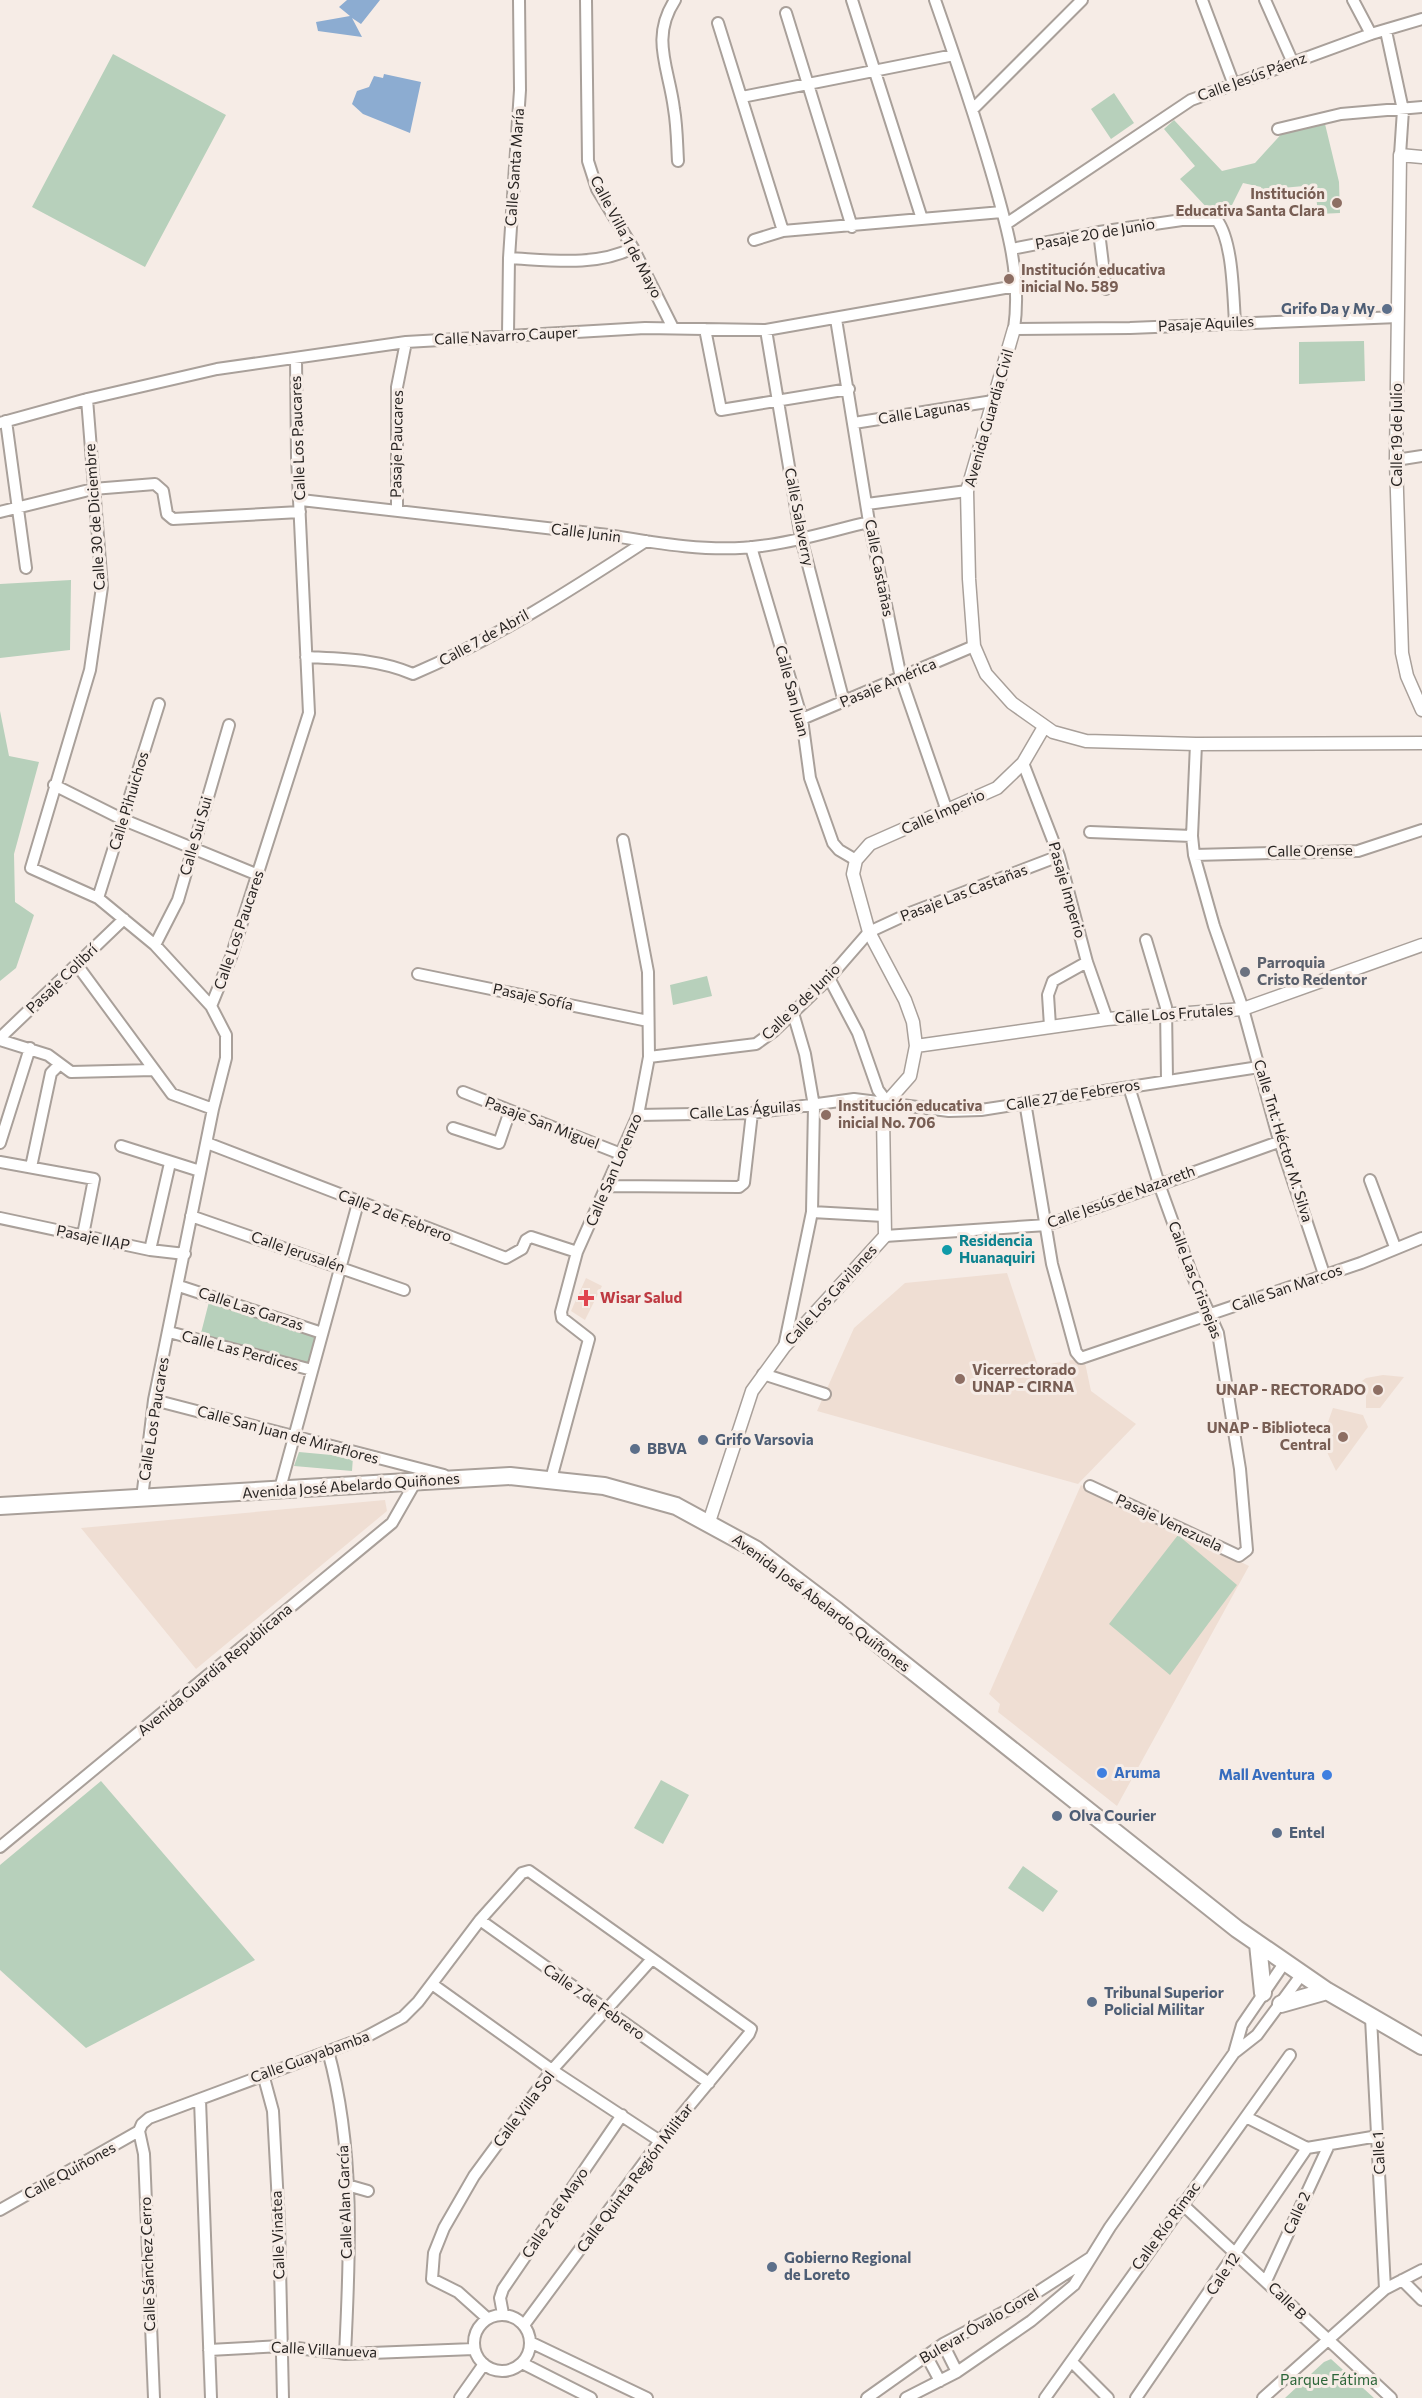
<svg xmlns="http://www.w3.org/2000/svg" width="1422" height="2398" font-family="Commissioner,sans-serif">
  <rect width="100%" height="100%" fill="#f6ece6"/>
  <path fill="#efded3" d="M1007,1273L1038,1366L1084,1358L1091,1391L1136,1424L1078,1484L817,1411L854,1328L905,1283Z
    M586,1278L602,1286L585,1320L571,1311Z
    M1383,1375L1404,1377L1380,1408H1366V1395L1358,1384L1366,1378Z
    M1333,1408L1363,1415L1368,1427L1336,1471L1327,1452L1326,1443L1328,1422Z
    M1081,1485L1249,1566L1117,1806L998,1712L1000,1704L989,1694Z
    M385,1500L387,1511L196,1669L81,1528Z"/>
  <path fill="#b7d0bb" d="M113,54L226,115L145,267L32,207Z
    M1114,93L1134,123L1111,139L1091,109Z
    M1174,120L1222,171L1255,163L1286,129L1325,124L1339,182L1340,213L1318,214L1315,185L1282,188L1274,195L1264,196L1261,187L1243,183L1232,205L1209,210L1180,179L1195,166L1164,129Z
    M1364,341L1365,381L1299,384V342Z
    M71,580L70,650L0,658V584Z
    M0,711L9,756L39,762L14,854L15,902L34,915L16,968L0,981Z
    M707,976L712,996L673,1005L670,985Z
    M210,1298L319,1334L309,1369L200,1337Z
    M299,1452L353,1457L352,1471L294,1466Z
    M1178,1535L1237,1585L1170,1675L1109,1624Z
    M661,1780L689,1795L663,1844L634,1828Z
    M101,1781L255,1960L86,2048L0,1970V1865Z
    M1023,1866L1058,1891L1043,1912L1008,1888Z
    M1331,2359L1374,2398H1285L1324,2362Z"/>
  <path fill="#8cacd1" d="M347,0H380L361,24L352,18L362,37L318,31L316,22L350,16L339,7Z
    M384,74L421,82L410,133L363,114L352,104L357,91L369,87L374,76L383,78Z"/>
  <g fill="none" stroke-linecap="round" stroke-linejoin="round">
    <g stroke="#a9a09a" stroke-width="14">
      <path id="minor" d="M586,0L588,161L597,189L633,248L673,328
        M675,0C650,38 669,68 674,109C677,126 677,144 678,161
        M852,0L922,219
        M935,0C955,57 974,113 991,171C1006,223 1022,275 1014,329L1130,328L1398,317
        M1202,0L1234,85
        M1265,0L1293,63
        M1353,0L1371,34
        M786,13L852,227
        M718,23L783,231
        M1386,31L1403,110L1400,155
        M742,97L954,55
        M973,109L1082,0
        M1278,129L1341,114L1422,107
        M1006,224L1191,100L1371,34L1422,19
        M1099,232L1106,289
        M754,240L783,231L1002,212
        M1012,249L1099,232L1182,220H1217C1233,242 1233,295 1235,322
        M509,258C549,260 596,267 633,248
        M836,319L869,522L901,678L947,811
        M705,329L721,410L849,389
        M766,330L801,538L844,702
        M508,334L509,258L520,90L519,0
        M87,399L102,587L90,670L31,868L98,898L155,945L211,1006L226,1035V1058L213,1109L154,1400L142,1498
        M6,421L26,568
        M0,423L87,399L217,369L406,342L645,328L766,330L1016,286
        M854,423L993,401
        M1396,460L1422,456
        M301,500L608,535C655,543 713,553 761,546C797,542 834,530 869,522
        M867,504L967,491
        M397,510V387L406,342
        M0,512L93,489L155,484L163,491L167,514L173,519L300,512
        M751,547L802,719L810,778L833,843L839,850L856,860
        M306,657C344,659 378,659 413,674C495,639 571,590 646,541
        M802,719L974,646
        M1196,744L1192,836L1194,855L1214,926L1243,1009L1277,1133L1324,1274
        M1023,763L1059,856L1087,962L1107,1019
        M54,785L124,820L258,875
        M1090,832L1192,836
        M1194,855L1358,851L1422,830
        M98,898L159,704
        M1146,940L1166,1007L1167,1080
        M155,945L178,900L229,725
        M77,965L172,1094L213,1109
        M418,974L648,1021
        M829,978L858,1033L878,1090L887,1102
        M211,1006L231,957L309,713L297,457L296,358
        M1050,1026L1048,995L1053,981L1087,962
        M0,1038L124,919
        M0,1040L48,1055L71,1072L154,1070
        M649,1057L756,1044L774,1031L829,978L869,932L910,913L1059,856
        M463,1092L621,1154
        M1025,1102L1052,1264L1076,1352L1081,1358L1361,1263L1422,1238
        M638,1115L752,1113L854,1099L949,1111L981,1110L1259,1067
        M453,1128L499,1143L510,1111
        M0,1143L30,1048
        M207,1143L506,1258L522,1249L526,1240L531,1237L577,1252
        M121,1146L200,1171
        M0,1162L94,1179L83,1235
        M31,1167L51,1073L60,1064
        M1370,1180L1395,1247
        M609,1186L739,1187L744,1183L752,1113
        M812,1212L884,1216
        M191,1216L404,1290
        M0,1218L150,1250L185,1254
        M885,1236L1047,1225L1281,1141
        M150,1250L170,1163
        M179,1286L322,1333
        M169,1332L312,1370
        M784,1347L812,1212L814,1106L805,1054L793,1013
        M763,1374L825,1394
        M154,1400L444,1475
        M551,1479L589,1339L562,1318L561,1312L577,1252L638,1115L649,1057L648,972L623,840
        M1090,1486L1239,1556L1247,1550L1240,1469L1218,1333L1192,1275L1159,1184L1129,1087
        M279,1492L358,1203
        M0,1847L392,1523L416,1481
        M480,1920L709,2083
        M432,1984L552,2070L660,2141
        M1371,2018L1385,2289
        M328,2051C355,2148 350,2255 345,2354
        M1234,2053L1242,2025L1285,1962
        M263,2074L273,2111L279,2223L283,2398
        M200,2100L211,2398
        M1246,2117L1307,2148
        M139,2131L142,2124L149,2118L364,2038L403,2017L418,2002L480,1920L522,1873L529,1871L751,2029L749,2034L660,2141L524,2325
        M139,2131L144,2154L154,2398
        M1307,2148L1378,2136
        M347,2185L368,2191
        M1182,2204L1391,2398
        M0,2210L139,2131
        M1402,2280L1422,2300
        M1266,2281L1329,2145
        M503,2314L500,2298L503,2289L622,2115
        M474 2343a28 28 0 1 1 56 0a28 28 0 1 1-56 0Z
        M487,2318L458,2292L432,2279L434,2253L444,2228L474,2176L552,2070L652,1959
        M530,2342L647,2398
        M943,2344L957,2372
        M209,2350L281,2346L345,2354L474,2349
        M926,2355L940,2381
        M1072,2362L1108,2398
        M522,2363L591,2398
        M460,2398L484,2364
        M867,2398L943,2344L1019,2304L1090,2258
        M906,2398L957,2372L1031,2321L1074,2285L1110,2227L1234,2053L1257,2035L1302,1974
        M1045,2398L1290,2055
        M1136,2398L1307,2148
        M1263,2398L1385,2289L1422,2270"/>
    </g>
    <g stroke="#a9a09a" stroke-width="15">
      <path id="tertiary" d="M1422,157L1400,155L1396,460L1402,653L1407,676L1422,710
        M1014,329L967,491L969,579L974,646L986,674L1012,703L1053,732L1086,741L1196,744L1422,743
        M916,1046L1107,1019L1243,1009L1422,945
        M709,1522L752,1391L784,1347L885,1236L883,1115L887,1102L910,1076L916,1046L913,1022L905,1000L869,932L853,874L856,860L870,844L997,788L1023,763L1044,727"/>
    </g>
    <g stroke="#a9a09a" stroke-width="20">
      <path id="primary" d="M0,1506L510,1476L604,1486L676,1506L755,1549L837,1611L1237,1929L1327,1991L1422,2046
        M1258,1944L1263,1993
        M1281,2004L1327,1991"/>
    </g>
    <use href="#minor" stroke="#fff" stroke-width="10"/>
    <use href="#tertiary" stroke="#fff" stroke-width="12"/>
    <use href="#primary" stroke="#fff" stroke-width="16"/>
  </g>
  <g fill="#8d6e63" stroke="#f6ece6" stroke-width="2">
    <circle cx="1337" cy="203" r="6"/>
    <circle cx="1009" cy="279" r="6"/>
    <circle cx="826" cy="1115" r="6"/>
    <circle cx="960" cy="1379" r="6"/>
    <circle cx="1378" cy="1390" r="6"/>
    <circle cx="1343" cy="1437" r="6"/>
  </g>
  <g fill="#5c6f8a" stroke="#f6ece6" stroke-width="2">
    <circle cx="1387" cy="309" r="6"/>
    <circle cx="703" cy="1440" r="6"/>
    <circle cx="635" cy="1449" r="6"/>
    <circle cx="1057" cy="1816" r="6"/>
    <circle cx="1277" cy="1833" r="6"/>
    <circle cx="1092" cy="2002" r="6"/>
    <circle cx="772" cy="2267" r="6"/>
  </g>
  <circle fill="#6b7280" stroke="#f6ece6" stroke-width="2" cx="1245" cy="972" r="6"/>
  <circle fill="#0f9aa8" stroke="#f6ece6" stroke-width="2" cx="947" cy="1250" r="6"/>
  <path fill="#e0444e" stroke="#f6ece6" stroke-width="2" d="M583 1289h6v6h6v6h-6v6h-6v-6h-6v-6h6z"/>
  <g fill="#3f7fe0" stroke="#f6ece6" stroke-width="2">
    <circle cx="1102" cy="1773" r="6"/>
    <circle cx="1327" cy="1775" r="6"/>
  </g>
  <g text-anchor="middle" stroke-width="6" stroke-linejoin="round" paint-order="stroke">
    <g font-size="15" fill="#282422" stroke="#f6ece6">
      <text transform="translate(1252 77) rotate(-20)" y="5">Calle Jesús Páenz</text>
      <text transform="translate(515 167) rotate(-86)" y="5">Calle Santa María</text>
      <text transform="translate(1095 234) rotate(-10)" y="5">Pasaje 20 de Junio</text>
      <text transform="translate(626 237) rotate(62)" y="5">Calle Villa 1 de Mayo</text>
      <text transform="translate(1206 324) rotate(-3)" y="5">Pasaje Aquiles</text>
      <text transform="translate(506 336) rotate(-3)" y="5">Calle Navarro Cauper</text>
      <text transform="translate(924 412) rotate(-9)" y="5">Calle Lagunas</text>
      <text transform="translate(989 418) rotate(-74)" y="5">Avenida Guardia Civil</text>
      <text transform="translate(1397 435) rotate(-90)" y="5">Calle 19 de Julio</text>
      <text transform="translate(298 438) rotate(-92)" y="5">Calle Los Paucares</text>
      <text transform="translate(397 444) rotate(-89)" y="5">Pasaje Paucares</text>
      <text transform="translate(95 517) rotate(-94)" y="5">Calle 30 de Diciembre</text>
      <text transform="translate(799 517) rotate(79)" y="5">Calle Salaverry</text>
      <text transform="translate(586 533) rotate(7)" y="5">Calle Junin</text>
      <text transform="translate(879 568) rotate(79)" y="5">Calle Castañas</text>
      <text transform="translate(484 638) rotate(-29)" y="5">Calle 7 de Abril</text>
      <text transform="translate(888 683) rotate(-23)" y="5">Pasaje América</text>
      <text transform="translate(792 691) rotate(75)" y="5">Calle San Juan</text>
      <text transform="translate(129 801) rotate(-73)" y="5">Calle Pihuichos</text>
      <text transform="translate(943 812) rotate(-24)" y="5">Calle Imperio</text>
      <text transform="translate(196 836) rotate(-74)" y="5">Calle Sui Sui</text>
      <text transform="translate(1310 851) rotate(-1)" y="5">Calle Orense</text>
      <text transform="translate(1067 890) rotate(74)" y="5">Pasaje Imperio</text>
      <text transform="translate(964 893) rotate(-21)" y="5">Pasaje Las Castañas</text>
      <text transform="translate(239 930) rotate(-71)" y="5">Calle Los Paucares</text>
      <text transform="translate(62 979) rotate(-44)" y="5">Pasaje Colibrí</text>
      <text transform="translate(533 997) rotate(12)" y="5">Pasaje Sofía</text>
      <text transform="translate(801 1002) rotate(-44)" y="5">Calle 9 de Junio</text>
      <text transform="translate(1174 1014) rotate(-4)" y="5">Calle Los Frutales</text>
      <text transform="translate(1073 1095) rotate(-9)" y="5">Calle 27 de Febreros</text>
      <text transform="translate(745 1110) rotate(-4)" y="5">Calle Las Águilas</text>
      <text transform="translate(542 1123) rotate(21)" y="5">Pasaje San Miguel</text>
      <text transform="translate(1283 1141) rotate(73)" y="5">Calle Tnt. Héctor M. Silva</text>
      <text transform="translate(614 1170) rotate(-67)" y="5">Calle San Lorenzo</text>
      <text transform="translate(1121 1197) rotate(-20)" y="5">Calle Jesús de Nazareth</text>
      <text transform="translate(395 1216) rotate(21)" y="5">Calle 2 de Febrero</text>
      <text transform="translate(93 1238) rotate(12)" y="5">Pasaje IIAP</text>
      <text transform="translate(298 1252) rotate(19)" y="5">Calle Jerusalén</text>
      <text transform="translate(1195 1280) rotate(69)" y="5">Calle Las Crisnejas</text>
      <text transform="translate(1287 1288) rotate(-19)" y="5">Calle San Marcos</text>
      <text transform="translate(831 1295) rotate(-48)" y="5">Calle Los Gavilanes</text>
      <text transform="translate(251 1309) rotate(18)" y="5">Calle Las Garzas</text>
      <text transform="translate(240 1351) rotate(15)" y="5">Calle Las Perdices</text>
      <text transform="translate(154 1419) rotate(-81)" y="5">Calle Los Paucares</text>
      <text transform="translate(288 1435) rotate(15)" y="5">Calle San Juan de Miraflores</text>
      <text transform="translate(351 1486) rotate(-4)" y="5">Avenida José Abelardo Quiñones</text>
      <text transform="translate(1169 1523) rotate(25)" y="5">Pasaje Venezuela</text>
      <text transform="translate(821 1603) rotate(37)" y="5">Avenida José Abelardo Quiñones</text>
      <text transform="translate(215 1670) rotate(-40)" y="5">Avenida Guardia Republicana</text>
      <text transform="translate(594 2002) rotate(35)" y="5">Calle 7 de Febrero</text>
      <text transform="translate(310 2057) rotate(-20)" y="5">Calle Guayabamba</text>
      <text transform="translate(524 2109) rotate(-53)" y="5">Calle Villa Sol</text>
      <text transform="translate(1379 2153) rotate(-93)" y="5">Calle 1</text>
      <text transform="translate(70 2171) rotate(-29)" y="5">Calle Quiñones</text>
      <text transform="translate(635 2178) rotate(-53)" y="5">Calle Quinta Región Militar</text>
      <text transform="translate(345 2202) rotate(-92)" y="5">Calle Alan García</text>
      <text transform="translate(555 2213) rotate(-56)" y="5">Calle 2 de Mayo</text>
      <text transform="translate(1297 2213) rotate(-66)" y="5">Calle 2</text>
      <text transform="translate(1166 2226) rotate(-54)" y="5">Calle Río Rimac</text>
      <text transform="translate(278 2235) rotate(-92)" y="5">Calle Vinatea</text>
      <text transform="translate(148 2264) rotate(-92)" y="5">Calle Sánchez Cerro</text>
      <text transform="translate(1223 2274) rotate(-56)" y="5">Cale 12</text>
      <text transform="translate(1287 2301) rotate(44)" y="5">Calle B</text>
      <text transform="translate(979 2326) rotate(-30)" y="5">Bulevar Óvalo Gorel</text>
      <text transform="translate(324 2350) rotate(3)" y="5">Calle Villanueva</text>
    </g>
    <g font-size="15" font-weight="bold" fill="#785e54" stroke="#f6ece6" text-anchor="end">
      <text x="1325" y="199">Institución<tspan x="1325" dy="17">Educativa Santa Clara</tspan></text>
      <text x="1021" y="275" text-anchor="start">Institución educativa<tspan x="1021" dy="17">inicial No. 589</tspan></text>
      <text x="838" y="1111" text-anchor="start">Institución educativa<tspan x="838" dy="17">inicial No. 706</tspan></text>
      <text x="972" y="1375" text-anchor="start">Vicerrectorado<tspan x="972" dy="17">UNAP - CIRNA</tspan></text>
      <text x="1366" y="1395">UNAP - RECTORADO</text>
      <text x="1331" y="1433">UNAP - Biblioteca<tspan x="1331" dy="17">Central</tspan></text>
    </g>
    <g font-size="15" font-weight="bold" fill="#4e5e75" stroke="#f6ece6" text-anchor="start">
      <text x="1375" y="314" text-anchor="end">Grifo Da y My</text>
      <text x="715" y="1445">Grifo Varsovia</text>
      <text x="647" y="1454">BBVA</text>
      <text x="1069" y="1821">Olva Courier</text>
      <text x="1289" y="1838">Entel</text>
      <text x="1104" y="1998">Tribunal Superior<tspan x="1104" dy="17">Policial Militar</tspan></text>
      <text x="784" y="2263">Gobierno Regional<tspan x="784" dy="17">de Loreto</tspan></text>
    </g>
    <g font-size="15" font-weight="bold" fill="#5b616d" stroke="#f6ece6" text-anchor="start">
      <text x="1257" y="968">Parroquia<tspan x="1257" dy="17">Cristo Redentor</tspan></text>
    </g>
    <g font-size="15" font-weight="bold" fill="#0d838f" stroke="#f6ece6" text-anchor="start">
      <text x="959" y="1246">Residencia<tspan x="959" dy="17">Huanaquiri</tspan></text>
    </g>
    <g font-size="15" font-weight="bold" fill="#be3a42" stroke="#f6ece6" text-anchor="start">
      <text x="600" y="1303">Wisar Salud</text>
    </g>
    <g font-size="15" font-weight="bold" fill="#366cbe" stroke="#f6ece6" text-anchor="start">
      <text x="1114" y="1778">Aruma</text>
      <text x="1315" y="1780" text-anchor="end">Mall Aventura</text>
    </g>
    <g font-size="15" fill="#2c6639" stroke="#f6ece6">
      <text x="1329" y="2385">Parque Fátima</text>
    </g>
  </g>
</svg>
